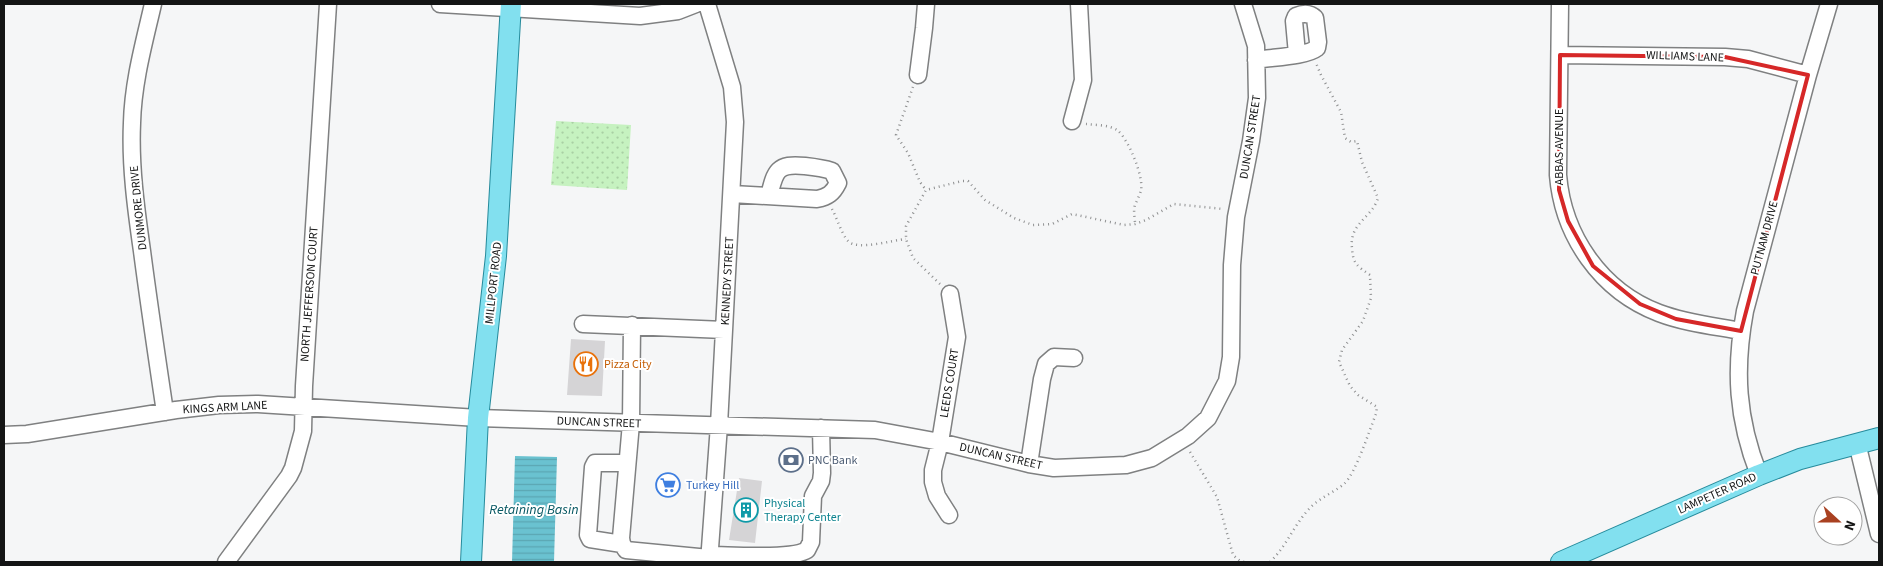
<svg xmlns="http://www.w3.org/2000/svg" width="1883" height="566" font-family="'Source Sans 3',sans-serif">
  <defs>
    <pattern id="park-dots" width="8" height="8" patternUnits="userSpaceOnUse" patternTransform="scale(1.25)"><rect width="8" height="8" fill="#c6f2c0"/><path d="M2 2h.1M6 6h.1" fill="none" stroke="#a9cfa4" stroke-width="1.8" stroke-linecap="round"/></pattern>
    <pattern id="water-rules" width="6" height="5" patternUnits="userSpaceOnUse" patternTransform="scale(1.25)"><rect width="6" height="5" fill="#6ac2d0"/><path d="M0 2.5h6" fill="none" stroke="#5ba6b2"/></pattern>
  </defs>
  <rect width="100%" height="100%" fill="#f5f6f7"/>
  <path fill="url(#park-dots)" d="M556,121L631,125L627,190L551,185Z"/>
  <path fill="url(#water-rules)" d="M515,456L557,457L554,562H512Z"/>
  <path fill="#d5d4d6" d="M571,339L605,341L602,396L567,395Z
    M739,478L762,481L755,543L729,540Z"/>
  <g fill="none" stroke-linecap="round" stroke-linejoin="round">
    <g stroke="#7f8081" stroke-width="19">
      <path id="minor" d="M153,4C144,43 133,82 132,123C130,165 136,209 142,251C149,305 157,358 165,412
        M440,4L640,16L678,11L696,4
        M707,4L732,87L735,122L719,425L709,562
        M1560,4L1558,175C1563,236 1601,291 1659,313C1685,323 1714,326 1741,331
        M1560,55L1725,57L1748,59L1808,75
        M1256,60C1272,57 1305,57 1317,48L1318,42L1315,18C1310,13 1303,13 1296,16L1294,21L1297,54
        M918,75L924,28L926,4
        M1072,121L1083,80L1079,4
        M732,194L817,199C828,197 833,193 838,183L832,171C823,168 814,167 805,166C777,163 775,171 769,196
        M583,324L724,330
        M632,325L631,423L621,538L622,544L626,550L709,558
        M4,435L27,434L176,410L219,405L258,404L478,418L875,430L940,442L1029,464L1054,468L1126,465L1152,458L1188,436L1208,418L1227,381L1231,357L1232,265L1236,217L1251,141L1257,98L1256,46L1243,4
        M1857,443L1879,534
        M1029,464L1042,379L1046,364L1054,357L1074,358
        M1759,475C1737,419 1734,370 1745,311L1808,75L1829,4
        M949,515L937,496L933,482V470L940,442L957,337L950,294
        M622,544L590,539L588,535L593,467L595,463H627
        M709,555C731,555 791,560 807,550L811,542L813,496L821,481L822,473L821,428
        M226,562L289,476L293,468L303,431L304,386L328,4"/>
    </g>
    <g stroke="#268b9c" stroke-width="22">
      <path id="major" d="M471,562L478,418L496,256L511,4
        M1561,562L1759,475L1800,459L1879,438"/>
    </g>
    <path stroke="#8f9091" stroke-width="2.5" stroke-dasharray="1 4" stroke-linecap="butt" d="M913,87L896,135L908,153L920,182L926,190
      M1086,124C1096,125 1109,125 1117,130C1128,138 1144,177 1141,190C1140,195 1137,200 1135,205C1133,210 1135,218 1135,224
      M832,209C837,218 841,233 848,241C857,251 893,240 906,239
      M940,284L913,258L906,239V226L926,190L962,181H968L985,200L1014,218L1033,225L1052,224L1072,214L1124,225L1135,224L1146,220L1174,204L1223,209
      M1190,452L1217,497L1233,555L1240,561L1245,562
      M1270,562C1286,547 1294,525 1309,509C1319,498 1333,493 1344,484C1356,473 1369,431 1376,414L1377,407L1358,395L1350,386L1339,362L1342,350L1363,321L1371,298L1370,275C1357,266 1353,264 1352,248C1349,223 1372,218 1378,198L1362,162L1357,141L1351,142L1345,138L1341,112L1321,75L1316,63"/>
    <use href="#minor" stroke="#fff" stroke-width="16"/>
    <use href="#major" stroke="#82e0ef" stroke-width="20"/>
  </g>
  <path fill="none" stroke="#d62828" stroke-width="4" stroke-linejoin="round" d="M1560,55L1725,57L1808,75L1741,331L1676,319L1640,304L1593,266L1568,221L1559,190Z"/>
  <defs>
    <g id="restaurant-ring" transform="scale(1.25)"><circle r="9.5" fill="#fff" stroke="#e8710a" stroke-width="1.5"/><path d="M-5-6h1v4h1v-4h1v4h1v-4h1v5L-1.5 .5V6h-2V.5L-5-1ZM5-6V6H3V1.5H1.5Q1.5-4 5-6Z" fill="#e8710a"/></g>
    <g id="bank-ring" transform="scale(1.25)"><circle r="9.5" fill="#fff" stroke="#5c6f8a" stroke-width="1.5"/><path d="M-6-4H6V4H-6ZM0-2.3a2.3 2.3 0 1 0 0 4.6a2.3 2.3 0 1 0 0-4.6Z" fill="#5c6f8a"/></g>
    <g id="supermarket-ring" transform="scale(1.25)"><circle r="9.5" fill="#fff" stroke="#3f7fe0" stroke-width="1.5"/><path d="M-6-5.5h2.5l.6 2H6L4.5 2H-2.5L-4.4-4H-6ZM-1.5 3.2a1.3 1.3 0 1 0 .1 0ZM3 3.2a1.3 1.3 0 1 0 .1 0Z" fill="#3f7fe0"/></g>
    <g id="building-ring" transform="scale(1.25)"><circle r="9.5" fill="#fff" stroke="#0f9aa8" stroke-width="1.5"/><path d="M-4-6H4V6H1V3H-1V6H-4ZM-2.5-4.3h1.7v1.8h-1.7ZM.8-4.3h1.7v1.8H.8ZM-2.5-1h1.7V.8h-1.7ZM.8-1h1.7V.8H.8Z" fill="#0f9aa8"/></g>
  </defs>
  <g fill-rule="evenodd">
    <use href="#restaurant-ring" x="586" y="364"/>
    <use href="#bank-ring" x="791" y="460"/>
    <use href="#supermarket-ring" x="668" y="485"/>
    <use href="#building-ring" x="746" y="510"/>
  </g>
  <g text-anchor="middle" stroke-width="4" stroke-linejoin="round" paint-order="stroke">
    <g font-size="12" fill="#141515" stroke="#fff">
      <text transform="translate(1685 56) rotate(2)" y="4">WILLIAMS LANE</text>
      <text transform="translate(1250 137) rotate(-81)" y="4">DUNCAN STREET</text>
      <text transform="translate(1559 147) rotate(-90)" y="4">ABBAS AVENUE</text>
      <text transform="translate(138 208) rotate(-96)" y="4">DUNMORE DRIVE</text>
      <text transform="translate(1764 238) rotate(-75)" y="4">PUTNAM DRIVE</text>
      <text transform="translate(727 281) rotate(-87)" y="4">KENNEDY STREET</text>
      <text transform="translate(493 283) rotate(-84)" y="4">MILLPORT ROAD</text>
      <text transform="translate(309 294) rotate(-86)" y="4">NORTH JEFFERSON COURT</text>
      <text transform="translate(949 383) rotate(-81)" y="4">LEEDS COURT</text>
      <text transform="translate(225 407) rotate(-3)" y="4">KINGS ARM LANE</text>
      <text transform="translate(599 422) rotate(2)" y="4">DUNCAN STREET</text>
      <text transform="translate(1001 456) rotate(13)" y="4">DUNCAN STREET</text>
      <text transform="translate(1717 493) rotate(-24)" y="4">LAMPETER ROAD</text>
    </g>
    <g font-size="12" fill="#c56008" stroke="#fff" text-anchor="start">
      <text x="604" y="368">Pizza City</text>
    </g>
    <g font-size="12" fill="#4e5e75" stroke="#fff" text-anchor="start">
      <text x="808" y="464">PNC Bank</text>
    </g>
    <g font-size="12" fill="#366cbe" stroke="#fff" text-anchor="start">
      <text x="686" y="489">Turkey Hill</text>
    </g>
    <g font-size="12" fill="#0d838f" stroke="#fff" text-anchor="start">
      <text x="764" y="507">Physical<tspan x="764" dy="14">Therapy Center</tspan></text>
    </g>
    <g font-size="14" font-style="italic" fill="#065762" stroke="#fff">
      <text x="534" y="514">Retaining Basin</text>
    </g>
  </g>
  <rect width="1883" height="566" fill="none" stroke="#141515" stroke-width="10"/>
  <g transform="translate(1838 521) rotate(111)"><circle r="24" fill="#ffffff" stroke="#a1a1a1"/>
  <path d="M0-4L9 19L0 12L-9 19Z" fill="#a94121"/>
  <text y="-8" font-size="14" font-weight="bold" text-anchor="middle" fill="#141515">N</text>
  </g>
</svg>
